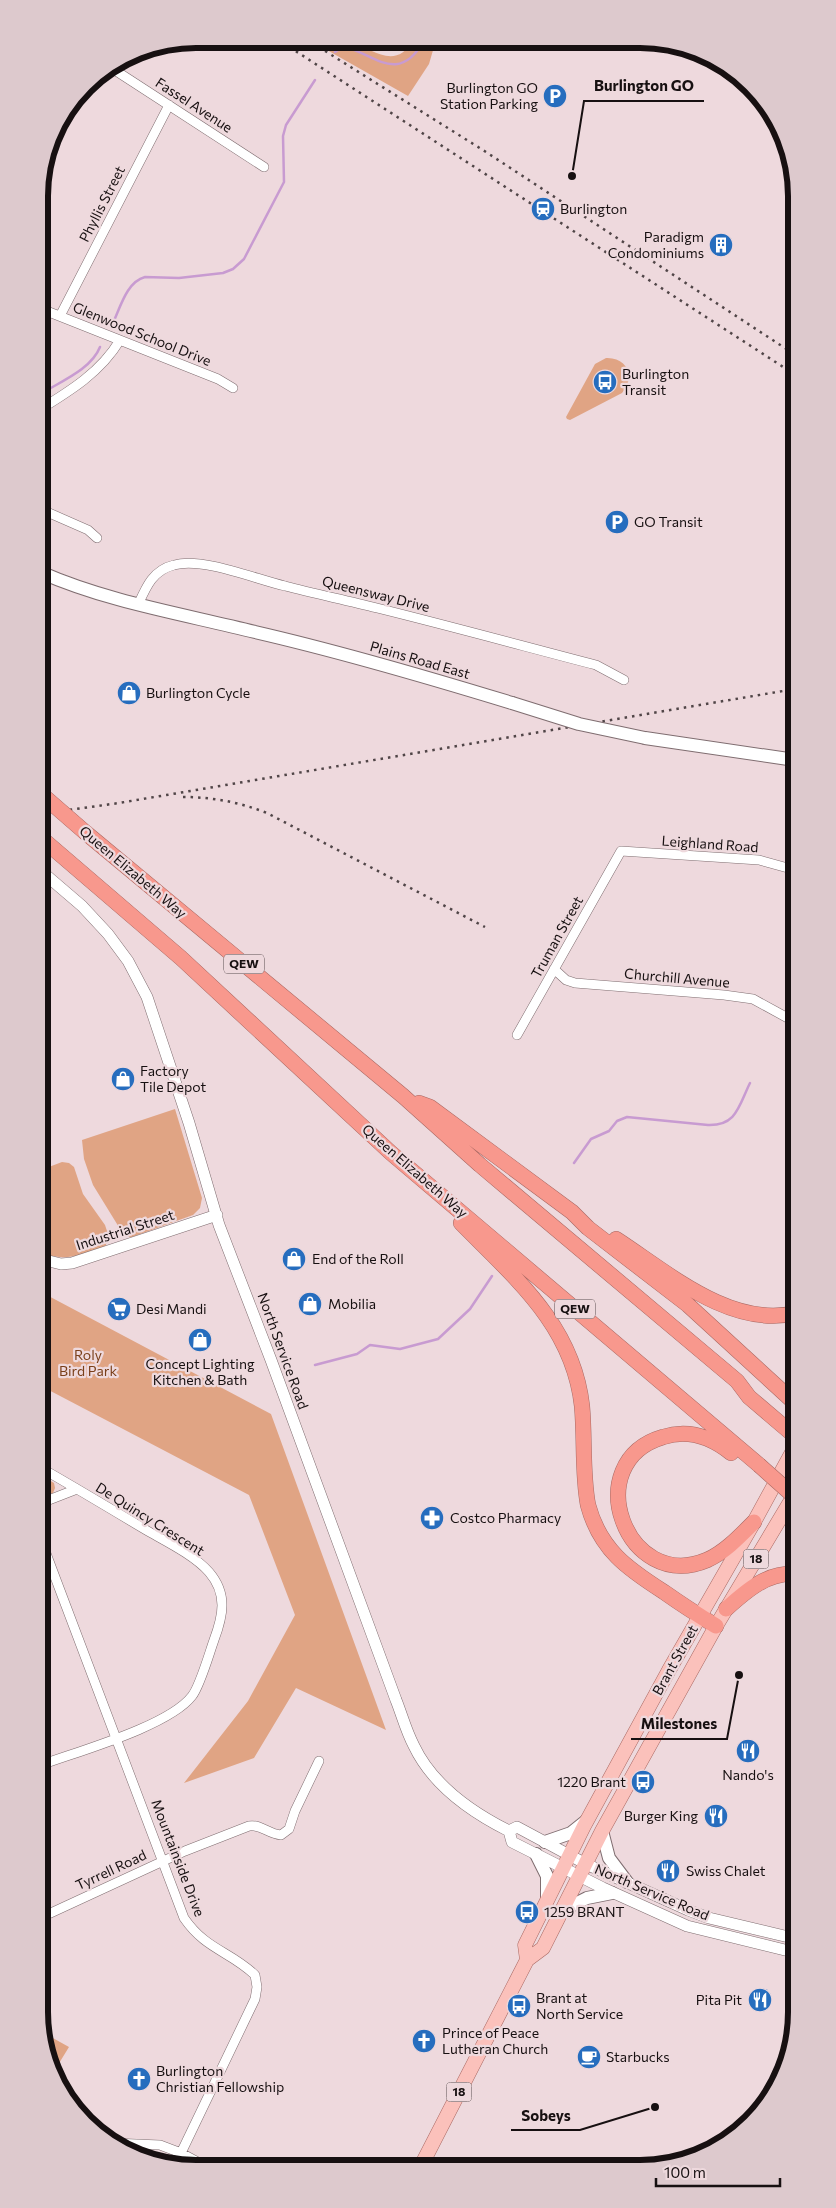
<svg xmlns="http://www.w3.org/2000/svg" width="836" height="2208" font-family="Commissioner,sans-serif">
  <rect width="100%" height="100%" fill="#eed9dd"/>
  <path fill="#e0a484" d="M350,40C373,51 397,70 413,40H436L429,64L408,96L327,50Z
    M606,358C627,357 636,377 622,393L570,420L567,419L566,417L595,364Z
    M175,1109L202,1198L200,1208L193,1215L132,1237H125L93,1185L84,1159L82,1140Z
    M62,1162L69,1163L74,1167L83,1194L105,1225L109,1237L105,1247C83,1254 63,1263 41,1252V1170Z
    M41,1292L271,1414L386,1730L296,1688L254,1758L184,1783L248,1701L295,1615L249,1495L41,1386Z
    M41,1475L54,1483L55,1488L53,1493L41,1497Z
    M42,2032L69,2047L53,2073L42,2043Z"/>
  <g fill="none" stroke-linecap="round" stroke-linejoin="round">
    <path stroke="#c89bd1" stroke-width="2.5" d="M335,52C358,33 394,97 424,40
      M112,325C120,309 126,282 145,277L179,278L223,273L233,269L244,259L284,182L283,136L286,125L315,80
      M39,395C59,382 91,370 100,347
      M574,1163L591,1139L609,1131L617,1121L627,1117L708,1125C737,1126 739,1105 750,1083
      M315,1365L357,1354L370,1345L400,1349L438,1339L470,1309L492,1276"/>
    <g stroke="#7f6d70" stroke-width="10">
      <path id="minor" d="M110,67L264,167
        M39,308L218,379L233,388
        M60,316L169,105
        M39,410C70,391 101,372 120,340
        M40,509L88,530L97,538
        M138,605C146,587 153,570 174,565C203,557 255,579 285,586C315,594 346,600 377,608C450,626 523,646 596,665L624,680
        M554,969L566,980L575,983L724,995L753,999L795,1022
        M517,1035L621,851L759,860L795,870
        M41,1468C76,1488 111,1509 146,1530C165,1541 194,1555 209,1572C228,1594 223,1616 214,1640C209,1654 200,1686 192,1696C169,1726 79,1751 41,1765
        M41,1503L77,1489
        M41,1540L184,1918C206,1950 230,1951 255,1975L257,1987L255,1999L181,2153
        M42,1917L185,1851L249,1826C261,1824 268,1834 281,1835L289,1829L295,1811L319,1761
        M113,2143L160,2145L181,2153L205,2166"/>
    </g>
    <g stroke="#7f6d70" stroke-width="12">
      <path id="tertiary" d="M40,870L82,906L108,934L128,961L147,997L189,1123L219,1225L271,1360L396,1700C402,1715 406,1731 414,1746C433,1786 471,1812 509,1831L512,1842L603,1888L687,1926L797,1953
        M41,1259L61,1264L72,1263L217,1215
        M509,1831L517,1827L586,1864L688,1910L709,1918L797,1939"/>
    </g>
    <g stroke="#7f6d70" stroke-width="14">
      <path id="secondary" d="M698,51L733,75L752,85
        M40,572C108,602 183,614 255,632C342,652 427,677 512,703
        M645,738L795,760
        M602,1831L609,1858L627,1882
        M545,1842L571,1833L586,1821
        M536,1854L547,1876V1901
        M563,1910L587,1898L612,1893"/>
    </g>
    <g stroke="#a96862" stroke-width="15">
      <path id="primary" d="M527,1960L525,1945L584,1826L669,1670L754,1522L796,1445
        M421,2166L527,1960L543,1948L602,1831L716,1626L796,1492"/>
    </g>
    <g stroke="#a96862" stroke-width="16">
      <path id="motorway" d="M86,833L403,1096L480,1165L737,1381L749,1397L796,1437
        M40,837L181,958L391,1153L759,1465
        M419,1103L430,1107L572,1212L588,1228L688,1305L796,1404
        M461,1223C515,1278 573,1325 582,1406C585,1439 582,1473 588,1505C600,1550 628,1569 664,1592C681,1604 698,1615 716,1626
        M616,1239C667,1272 731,1329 796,1313
        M731,1453C711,1437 688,1429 663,1437C578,1462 626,1594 707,1560C725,1552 740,1536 754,1522
        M726,1609C746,1591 767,1572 796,1574"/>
    </g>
    <use href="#minor" stroke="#fff" stroke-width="9"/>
    <use href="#tertiary" stroke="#fff" stroke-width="11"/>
    <use href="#secondary" stroke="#fff" stroke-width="12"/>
    <use href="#primary" stroke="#fbc1bb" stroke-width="14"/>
    <use href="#motorway" stroke="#f8988d" stroke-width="15"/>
    <path stroke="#504547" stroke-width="2.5" stroke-dasharray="2.5 5" stroke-linecap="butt" d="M277,39L794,374
      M306,39L486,152L794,354
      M183,797C212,797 239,802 267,813L485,927
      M40,814L119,803L795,689"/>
    <g stroke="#7f6d70" stroke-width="14" stroke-linecap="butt">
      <path id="secondary-bridge" d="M512,703L579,724L645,738"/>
    </g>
    <g stroke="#a96862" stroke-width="16" stroke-linecap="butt">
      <path id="motorway-bridge" d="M40,793L86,833
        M759,1465L796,1498"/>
    </g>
    <use href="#secondary-bridge" stroke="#fff" stroke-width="12"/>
    <use href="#motorway-bridge" stroke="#f8988d" stroke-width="15"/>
  </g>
  <defs>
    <g id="parking-disc" transform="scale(1.25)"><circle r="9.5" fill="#266dbe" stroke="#eed9dd"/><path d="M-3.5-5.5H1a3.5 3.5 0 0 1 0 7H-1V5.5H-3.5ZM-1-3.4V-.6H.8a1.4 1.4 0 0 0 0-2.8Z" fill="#fff"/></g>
    <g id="station-disc" transform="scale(1.25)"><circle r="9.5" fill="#266dbe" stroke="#eed9dd"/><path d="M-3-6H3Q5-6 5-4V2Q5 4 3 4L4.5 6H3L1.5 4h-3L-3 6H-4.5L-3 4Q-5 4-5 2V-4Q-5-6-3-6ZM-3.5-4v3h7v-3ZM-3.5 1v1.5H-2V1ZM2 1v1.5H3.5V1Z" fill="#fff"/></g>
    <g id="building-disc" transform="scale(1.25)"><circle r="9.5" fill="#266dbe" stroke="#eed9dd"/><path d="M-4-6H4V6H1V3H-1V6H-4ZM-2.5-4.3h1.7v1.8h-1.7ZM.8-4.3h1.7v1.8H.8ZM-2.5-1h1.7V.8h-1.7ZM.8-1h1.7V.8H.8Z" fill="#fff"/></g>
    <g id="bus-disc" transform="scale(1.25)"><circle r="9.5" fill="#266dbe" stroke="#eed9dd"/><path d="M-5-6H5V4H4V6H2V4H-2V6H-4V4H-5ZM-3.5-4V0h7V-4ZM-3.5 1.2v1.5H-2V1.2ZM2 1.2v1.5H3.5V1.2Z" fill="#fff"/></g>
    <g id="shop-disc" transform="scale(1.25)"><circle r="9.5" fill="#266dbe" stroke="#eed9dd"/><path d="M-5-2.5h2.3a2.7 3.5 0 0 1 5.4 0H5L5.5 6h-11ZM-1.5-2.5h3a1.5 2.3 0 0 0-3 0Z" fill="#fff"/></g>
    <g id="supermarket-disc" transform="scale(1.25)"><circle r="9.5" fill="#266dbe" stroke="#eed9dd"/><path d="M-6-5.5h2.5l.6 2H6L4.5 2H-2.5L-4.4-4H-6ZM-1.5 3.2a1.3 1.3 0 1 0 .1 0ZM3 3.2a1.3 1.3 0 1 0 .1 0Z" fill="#fff"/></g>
    <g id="pharmacy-disc" transform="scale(1.25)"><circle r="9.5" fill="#266dbe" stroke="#eed9dd"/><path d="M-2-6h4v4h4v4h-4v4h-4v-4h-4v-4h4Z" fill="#fff"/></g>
    <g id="restaurant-disc" transform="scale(1.25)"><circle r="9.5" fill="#266dbe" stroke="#eed9dd"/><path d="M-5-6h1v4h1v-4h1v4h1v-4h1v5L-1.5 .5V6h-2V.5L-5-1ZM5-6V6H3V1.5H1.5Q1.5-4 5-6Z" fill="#fff"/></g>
    <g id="church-disc" transform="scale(1.25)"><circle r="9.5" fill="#266dbe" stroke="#eed9dd"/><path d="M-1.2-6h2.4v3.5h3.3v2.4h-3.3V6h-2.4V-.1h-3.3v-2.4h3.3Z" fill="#fff"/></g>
    <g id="cafe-disc" transform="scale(1.25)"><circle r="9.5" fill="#266dbe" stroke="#eed9dd"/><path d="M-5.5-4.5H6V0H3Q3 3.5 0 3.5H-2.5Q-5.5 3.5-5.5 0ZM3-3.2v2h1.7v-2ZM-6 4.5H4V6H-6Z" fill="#fff"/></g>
  </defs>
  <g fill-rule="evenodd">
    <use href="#parking-disc" x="555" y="96"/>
    <use href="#station-disc" x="543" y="209"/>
    <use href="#building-disc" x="721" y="245"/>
    <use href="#bus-disc" x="605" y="382"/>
    <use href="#parking-disc" x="617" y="522"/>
    <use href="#shop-disc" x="129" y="693"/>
    <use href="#shop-disc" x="123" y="1079"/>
    <use href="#shop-disc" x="294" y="1259"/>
    <use href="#shop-disc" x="310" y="1304"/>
    <use href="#supermarket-disc" x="119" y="1309"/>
    <use href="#shop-disc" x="200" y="1340"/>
    <use href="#pharmacy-disc" x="432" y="1518"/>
    <use href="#restaurant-disc" x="748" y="1751"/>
    <use href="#bus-disc" x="643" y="1782"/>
    <use href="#restaurant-disc" x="716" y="1816"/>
    <use href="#restaurant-disc" x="668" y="1871"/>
    <use href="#bus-disc" x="527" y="1912"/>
    <use href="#restaurant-disc" x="760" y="2000"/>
    <use href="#bus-disc" x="519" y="2006"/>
    <use href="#church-disc" x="424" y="2041"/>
    <use href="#cafe-disc" x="589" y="2057"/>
    <use href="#church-disc" x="139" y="2079"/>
  </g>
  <g text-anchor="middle" stroke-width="4.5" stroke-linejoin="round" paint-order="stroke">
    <g fill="#eed9dd" stroke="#584c4e" stroke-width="1">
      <rect x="224" y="954.5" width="40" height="19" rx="4"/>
      <rect x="555" y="1299.5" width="40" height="19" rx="4"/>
      <rect x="743.5" y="1549.5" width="25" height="19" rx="4"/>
      <rect x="446.5" y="2082.5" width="25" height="19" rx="4"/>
    </g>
    <g font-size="12" font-weight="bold" fill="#171011">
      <text x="244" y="968">QEW</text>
      <text x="575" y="1313">QEW</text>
      <text x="756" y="1563">18</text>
      <text x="459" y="2096">18</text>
    </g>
    <g font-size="14" fill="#171011" stroke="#eed9dd" text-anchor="start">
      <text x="538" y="93" text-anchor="end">Burlington GO<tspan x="538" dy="16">Station Parking</tspan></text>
      <text x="560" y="214">Burlington</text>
      <text x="704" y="242" text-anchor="end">Paradigm<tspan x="704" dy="16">Condominiums</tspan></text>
      <text x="622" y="379">Burlington<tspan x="622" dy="16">Transit</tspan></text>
      <text x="634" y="527">GO Transit</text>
      <text x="146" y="698">Burlington Cycle</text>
      <text x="140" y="1076">Factory<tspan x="140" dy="16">Tile Depot</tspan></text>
      <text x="312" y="1264">End of the Roll</text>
      <text x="328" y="1309">Mobilia</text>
      <text x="136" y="1314">Desi Mandi</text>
      <text x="200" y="1369" text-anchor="middle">Concept Lighting<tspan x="200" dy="16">Kitchen &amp; Bath</tspan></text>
      <text x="450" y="1523">Costco Pharmacy</text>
      <text x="748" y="1780" text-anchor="middle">Nando's</text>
      <text x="626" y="1787" text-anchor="end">1220 Brant</text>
      <text x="698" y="1821" text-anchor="end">Burger King</text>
      <text x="686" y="1876">Swiss Chalet</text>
      <text x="544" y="1917">1259 BRANT</text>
      <text x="536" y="2003">Brant at<tspan x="536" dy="16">North Service</tspan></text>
      <text x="742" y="2005" text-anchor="end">Pita Pit</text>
      <text x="442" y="2038">Prince of Peace<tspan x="442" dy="16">Lutheran Church</tspan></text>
      <text x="606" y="2062">Starbucks</text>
      <text x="156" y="2076">Burlington<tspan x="156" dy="16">Christian Fellowship</tspan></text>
    </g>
    <g font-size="14" fill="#171011" stroke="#eed9dd">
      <text transform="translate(194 105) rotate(33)" y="5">Fassel Avenue</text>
      <text transform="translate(102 204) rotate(-63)" y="5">Phyllis Street</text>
      <text transform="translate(142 334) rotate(22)" y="5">Glenwood School Drive</text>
      <text transform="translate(376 594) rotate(14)" y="5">Queensway Drive</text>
      <text transform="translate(420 660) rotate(16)" y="5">Plains Road East</text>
      <text transform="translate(710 844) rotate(4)" y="5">Leighland Road</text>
      <text transform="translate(133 872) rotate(40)" y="5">Queen Elizabeth Way</text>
      <text transform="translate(557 937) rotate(-61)" y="5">Truman Street</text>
      <text transform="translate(677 978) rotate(5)" y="5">Churchill Avenue</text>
      <text transform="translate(415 1171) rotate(41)" y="5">Queen Elizabeth Way</text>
      <text transform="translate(125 1230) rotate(-18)" y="5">Industrial Street</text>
      <text transform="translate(283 1351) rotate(70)" y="5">North Service Road</text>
      <text transform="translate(150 1519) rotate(32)" y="5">De Quincy Crescent</text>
      <text transform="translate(675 1660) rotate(-61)" y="5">Brant Street</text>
      <text transform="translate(178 1858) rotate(69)" y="5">Mountainside Drive</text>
      <text transform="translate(111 1870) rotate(-25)" y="5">Tyrrell Road</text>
      <text transform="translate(652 1892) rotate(23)" y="5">North Service Road</text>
    </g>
    <g font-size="14" fill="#7a3f1a" stroke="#eed9dd">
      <text x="88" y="1360">Roly<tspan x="88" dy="16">Bird Park</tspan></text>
    </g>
  </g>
  <path d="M0 0H836V2208H0ZM196 48H640A148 148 0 0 1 788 196V2012A148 148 0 0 1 640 2160H196A148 148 0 0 1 48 2012V196A148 148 0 0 1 196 48Z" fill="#ddc9cd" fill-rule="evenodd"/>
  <path fill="none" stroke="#171011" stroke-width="6" d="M196 48H640A148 148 0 0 1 788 196V2012A148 148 0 0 1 640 2160H196A148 148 0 0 1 48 2012V196A148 148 0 0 1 196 48Z"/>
  <path fill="none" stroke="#171011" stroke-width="2" d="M572 176L584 101H704M739 1675L727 1739H631M655 2107L580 2130H511"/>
  <g fill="#171011" stroke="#eed9dd" stroke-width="2">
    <circle cx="572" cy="176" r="5"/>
    <circle cx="739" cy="1675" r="5"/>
    <circle cx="655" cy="2107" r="5"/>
  </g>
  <g font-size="15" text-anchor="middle" font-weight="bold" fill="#171011" stroke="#eed9dd" stroke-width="4.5" stroke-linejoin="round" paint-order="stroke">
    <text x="644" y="91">Burlington GO</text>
    <text x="679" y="1729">Milestones</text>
    <text x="546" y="2121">Sobeys</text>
  </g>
  <path d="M656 2178v8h124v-8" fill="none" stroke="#171011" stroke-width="2.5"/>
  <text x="664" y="2178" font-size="15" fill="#171011" stroke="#eed9dd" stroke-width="4" paint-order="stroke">100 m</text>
</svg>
